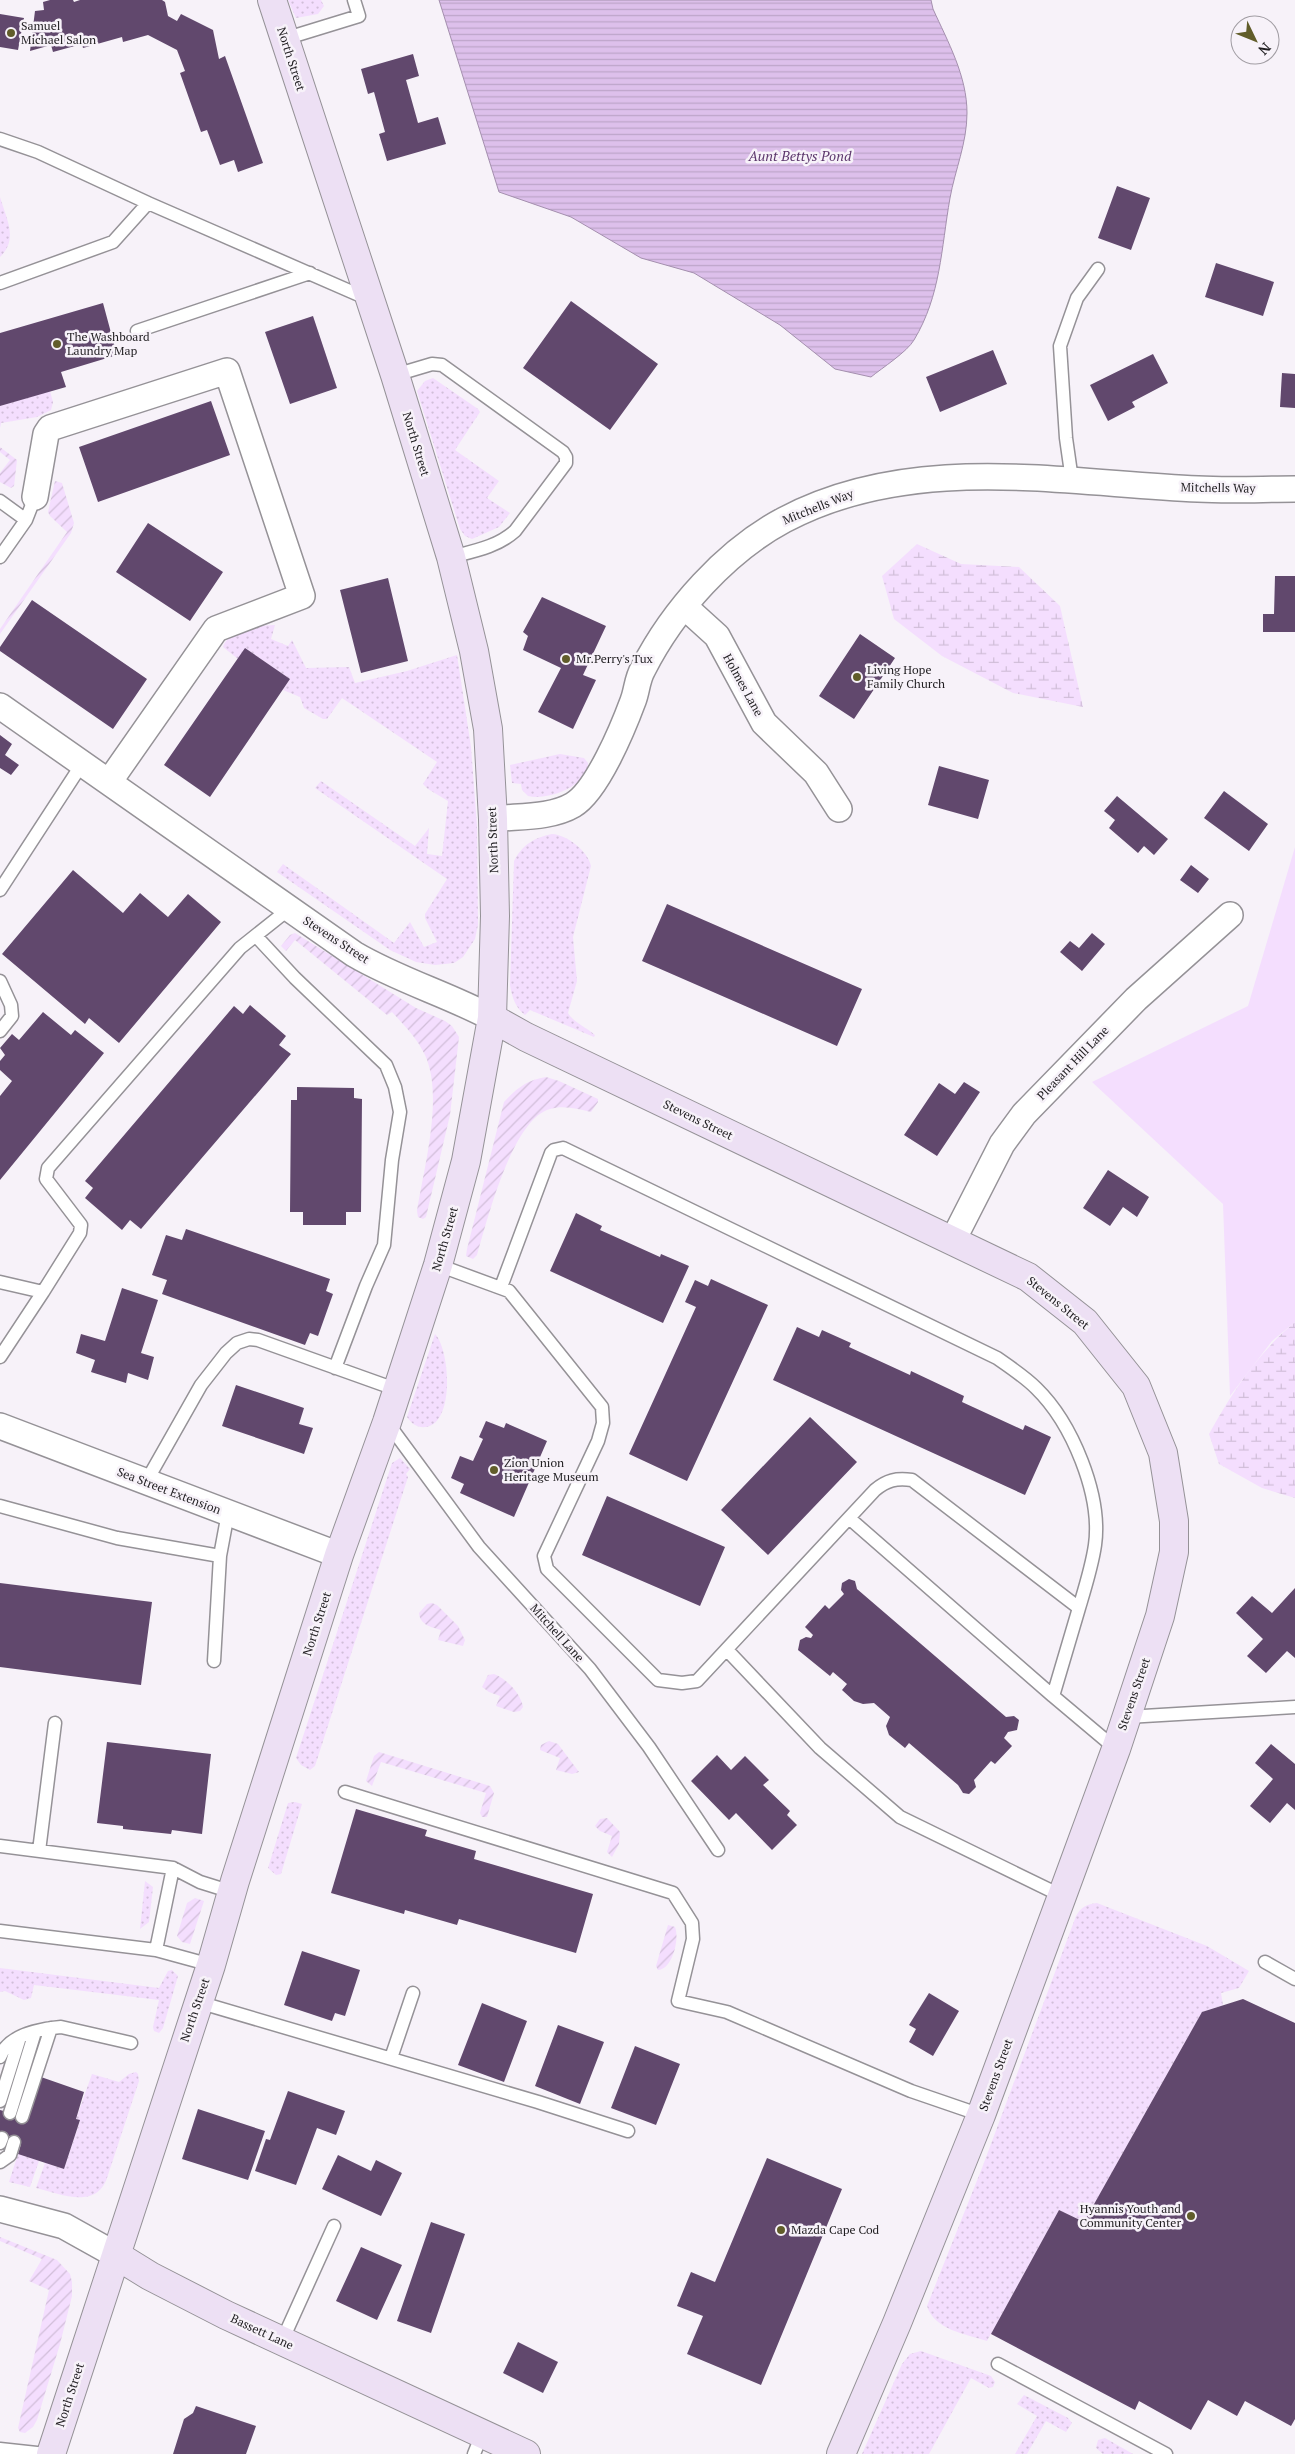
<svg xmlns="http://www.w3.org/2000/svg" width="1295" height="2454" font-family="'PT Serif',serif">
  <defs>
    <pattern id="grass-dots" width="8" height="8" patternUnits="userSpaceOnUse" patternTransform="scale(1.25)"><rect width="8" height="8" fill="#f4defe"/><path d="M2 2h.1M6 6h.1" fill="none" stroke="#d1bed9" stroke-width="1.8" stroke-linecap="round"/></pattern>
    <pattern id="wetland-marsh" width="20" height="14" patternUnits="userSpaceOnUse" patternTransform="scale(1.25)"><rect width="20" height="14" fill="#f4defe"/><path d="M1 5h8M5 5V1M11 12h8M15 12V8" fill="none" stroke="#d1bed9"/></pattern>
    <pattern id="garden-furrows" width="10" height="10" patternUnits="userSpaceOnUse" patternTransform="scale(1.25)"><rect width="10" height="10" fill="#f4defe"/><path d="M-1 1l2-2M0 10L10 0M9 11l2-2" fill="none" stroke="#d1bed9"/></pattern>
    <pattern id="water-rules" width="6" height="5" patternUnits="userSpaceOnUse" patternTransform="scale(1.25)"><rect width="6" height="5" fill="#ddc0eb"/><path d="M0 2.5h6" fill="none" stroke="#bda5c9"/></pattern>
  </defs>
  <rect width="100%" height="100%" fill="#f7f2f9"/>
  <path fill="url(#grass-dots)" d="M288,0H321L324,6L318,14L296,18Z
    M0,197C6,218 19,239 0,257Z
    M433,378L478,409L480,412L455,450L499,481L487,498L510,513L499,527L472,539L465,536L460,529L417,391L425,381Z
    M50,391L53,402L51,410L37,417L1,423L0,428V406Z
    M275,625L271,639L288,646L292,640L306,668L349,667L355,683L407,671L457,655L471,747L477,826L478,925L475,939L463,957L454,963L435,965L416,962L390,950L277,872L283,864L394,943L410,922L424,947L437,942L425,918V914L447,879L315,788L321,781L415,846L429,828L427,854L442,856L448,801L428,789L423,784L437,762L342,698L327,719H323L304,708L300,697L283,690L290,679L245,648L238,659L223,647C228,630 260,625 275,625Z
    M560,754L584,758L588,763C589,786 547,801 528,796L522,790L521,784L512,783L510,765Z
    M552,834C567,835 588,851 591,866L573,937L577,981L568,1013C574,1023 586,1027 595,1035L594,1037L530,1010L525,1015C515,1007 512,997 510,985L514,861C523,844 534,838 552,834Z
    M435,1334C450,1349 455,1423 426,1427C417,1428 412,1424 407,1417Z
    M400,1458L410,1469L406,1474L408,1477L315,1766L310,1770L301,1765L296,1758L392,1463Z
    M295,1802L302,1804L281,1874L276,1875L268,1868L288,1803Z
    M145,1881L153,1887L149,1922L140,1929Z
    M1097,1903L1207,1946L1249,1971L1239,1988L1221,1993L1223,2005L1202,2012L1084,2222L1059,2210L987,2341C966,2334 934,2330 927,2306L982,2168L1076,1916C1081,1907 1087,1904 1097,1903Z
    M0,1968L159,1988L168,1971L172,1970L178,1976L163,2028L159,2033L154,2031L153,2027L159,2000L34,1985L31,1998L24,2000L5,1991L0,1992Z
    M136,2072L138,2074L139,2081L107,2178C96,2210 60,2194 36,2188L45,2163L64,2169L80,2121L76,2119L92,2074L119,2082L129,2074Z
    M18,2154L39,2161L30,2187L9,2182Z
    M921,2351L991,2376L995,2382L993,2387L989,2388L971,2378L929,2454H862L902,2364L910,2354Z
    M1024,2395L1068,2418L1072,2423L1066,2432L1046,2421L1027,2454H1015L1037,2416L1017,2404Z
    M1105,2438L1133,2454H1103L1096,2448L1098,2440Z"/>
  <path fill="url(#wetland-marsh)" d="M917,544L961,564L1019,567L1060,606L1083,707L1013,693L942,656L894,619L882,576Z
    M1295,1322V1498L1262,1488L1219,1464L1209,1434C1232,1392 1258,1353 1295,1322Z"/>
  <path fill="#f4defe" d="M1295,847V1322L1272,1341L1230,1396L1223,1204L1092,1082L1248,1006Z"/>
  <path fill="url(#garden-furrows)" d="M0,447L17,460L14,486L11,488L0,482V473L10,460L0,452Z
    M55,481L62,483L74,523L71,533L0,634V629L67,532L50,516L48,512Z
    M295,933L416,1008L445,1021L452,1026L459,1037L450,1115L426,1217L423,1219L418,1217L417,1211C424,1167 444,1096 425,1055C417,1038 404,1025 392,1012L387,1015L295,940L286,951L281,946L290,935Z
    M546,1077L559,1081L598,1099V1102L591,1112C577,1109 564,1105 550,1109C512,1119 487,1221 477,1255L473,1259L466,1256L467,1249L504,1102C517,1088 527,1080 546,1077Z
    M432,1603L437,1605L458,1626L465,1640L463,1646L438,1640L441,1630C431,1627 420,1625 419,1613L427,1604Z
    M494,1674C506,1678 521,1694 523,1707L520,1711L514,1712L496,1706L500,1696L489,1692L482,1687L488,1675Z
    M549,1741L558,1744L579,1772L572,1774L556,1770L560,1758L540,1750L541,1745Z
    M379,1752L490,1786L494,1793L487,1817H482L480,1813L486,1793L381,1762L372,1786L366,1781L374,1756Z
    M607,1818L620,1832L619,1844L612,1857L607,1852L612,1836L600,1831L595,1826L600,1819Z
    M195,1898L204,1901L190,1944L182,1942L177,1936L187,1903Z
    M668,1925L675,1927C680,1939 672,1970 658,1970L656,1966Z
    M0,2237L57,2260L70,2274L72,2282V2296L60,2344L37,2420L33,2427L25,2433L20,2432L18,2428L49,2290L29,2281L42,2259L0,2241Z"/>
  <path fill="url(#water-rules)" stroke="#a48fae" d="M439,0H931L933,9C948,42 967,76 967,113C967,143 955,170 950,198C941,249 941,295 914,340C907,352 882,368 871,377L835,369L780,325L694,273L641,258L571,217L499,192Z"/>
  <path fill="#61486d" d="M50,0H73L74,2L80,0H162L165,2L168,16L177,21L181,14L213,30L219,59L225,56L263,163L238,172L234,160L220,165L207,130L201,132L180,73L185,71L177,50L148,35L123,42L122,37L83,48L82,44L53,52L51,45L30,51L35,11L44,10L43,2Z
    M0,14L24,18L18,50L0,47Z
    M413,54L419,76L406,80L418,123L438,117L446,144L387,161L379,134L385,132L374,92L368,94L361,69Z
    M1117,186L1150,198L1131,250L1098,238Z
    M1216,263L1274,282L1263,316L1205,297Z
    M571,301L658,364L610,430L523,368Z
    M103,303L117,355L61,372L66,387L0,406V333Z
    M313,316L337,388L290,404L265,332Z
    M993,350L1007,384L940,412L926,377Z
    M1153,354L1168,383L1132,402L1135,407L1108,421L1090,385Z
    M1282,373L1295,374V408L1280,407Z
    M211,401L230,455L98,502L79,447Z
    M148,523L223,572L190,621L116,572Z
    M1275,576H1295V632H1263V614H1274Z
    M388,578L408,661L361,673L340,590Z
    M542,597L606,626L583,675L596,680L573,729L538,712L561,668L523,650L528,636L523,632Z
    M32,600L147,679L113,729L0,651V647Z
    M860,634L895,658L854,719L819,696Z
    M245,648L290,679L210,797L164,765Z
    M0,735L12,744L5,755L19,765L11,775L0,768Z
    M939,766L989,780L978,819L928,805Z
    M1224,791L1268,824L1249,851L1204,818Z
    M1117,796L1168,839L1154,855L1144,846L1138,853L1109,828L1115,820L1104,811Z
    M1191,865L1209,879L1198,893L1180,880Z
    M73,870L123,913L140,893L168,917L188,894L221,922L119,1043L89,1018L85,1024L2,954Z
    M667,904L862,989L837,1046L642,961Z
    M1092,933L1105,944L1082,971L1060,952L1070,941L1079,948Z
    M250,1005L286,1036L279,1045L291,1054L141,1229L130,1220L122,1230L85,1198L93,1188L85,1181L234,1006L243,1014Z
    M43,1012L71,1035L75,1030L104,1053L0,1180V1096L12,1081L0,1070V1061L5,1055L0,1048L12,1034L19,1040Z
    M964,1082L980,1092L937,1156L904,1135L939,1083L955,1094Z
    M297,1087L354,1088V1098L362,1099L361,1212H346V1225H303V1212H290L291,1100H297Z
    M1108,1170L1149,1197L1137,1217L1123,1207L1110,1226L1083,1208Z
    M576,1213L602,1226L600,1230L660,1257L661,1254L689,1266L663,1323L550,1271Z
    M186,1229L330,1279L326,1291L333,1294L318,1336L310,1333L305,1345L162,1294L167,1280L152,1275L166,1235L182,1240Z
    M711,1279L768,1305L687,1481L629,1454L696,1307L685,1302L695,1280L708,1286Z
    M122,1288L158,1300L141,1353L154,1357L148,1380L128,1373L126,1383L91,1372L95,1360L76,1353L81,1334L105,1341Z
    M797,1327L819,1337L822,1330L851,1343L849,1347L910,1375L911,1371L964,1396L962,1402L1023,1430L1025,1425L1051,1437L1025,1495L773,1380Z
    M236,1385L304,1408L299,1424L313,1428L304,1454L222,1426Z
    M810,1417L857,1462L768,1555L721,1510Z
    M486,1421L504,1428L506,1423L547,1441L514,1517L460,1493L464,1484L451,1478L460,1456L473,1461L483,1439L479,1437Z
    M607,1496L725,1547L700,1606L582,1555Z
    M849,1579L855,1581L857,1589L1006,1717L1014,1716L1019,1720L1017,1730L1008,1732L1004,1738L1012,1746L995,1764L991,1761L974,1780L976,1787L969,1794L963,1793L958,1785L909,1743L905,1748L889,1735L886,1726L890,1717L874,1703L863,1704L854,1701L842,1690L847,1684L833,1672L830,1676L798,1650L800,1640L806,1637L811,1638L813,1635L805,1627L825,1605L829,1609L844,1594L841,1590L842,1583Z
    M0,1583L152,1602L141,1685L0,1667Z
    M1295,1588V1658L1287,1651L1266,1673L1247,1656L1263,1639L1236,1613L1252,1596L1272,1613Z
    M107,1742L211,1754L202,1834L172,1830L171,1834L123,1829V1826L97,1823Z
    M1271,1744L1295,1764V1810L1287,1803L1270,1823L1250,1806L1273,1779L1255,1763Z
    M717,1755L731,1770L745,1756L769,1780L763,1785L790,1811L787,1815L797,1825L772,1850L736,1813L729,1820L691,1781Z
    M356,1809L427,1830L425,1836L476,1851L474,1859L593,1894L576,1953L459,1919L457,1925L405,1910L404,1914L331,1893Z
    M302,1951L360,1970L345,2016L335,2013L332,2021L284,2005Z
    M929,1993L959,2011L933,2056L909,2042L916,2029L909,2025Z
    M1243,1999L1295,2023V2419L1291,2426L1245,2401L1237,2416L1208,2400L1191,2430L1139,2401L1135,2410L991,2334L1059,2210L1084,2222L1202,2012Z
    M482,2003L527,2021L504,2082L458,2065Z
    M558,2025L604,2042L580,2104L535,2086Z
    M635,2046L680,2064L656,2125L611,2108Z
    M41,2077L84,2092L76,2119L80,2120L64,2169L18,2154L21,2144L0,2138V2110L29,2118Z
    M288,2091L345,2111L336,2135L317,2128L296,2185L255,2171L266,2139L270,2140Z
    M198,2109L265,2131L248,2180L182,2159Z
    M338,2155L371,2171L376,2160L402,2173L381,2216L322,2189Z
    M767,2158L842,2189L761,2385L687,2354L703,2316L677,2306L691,2272L715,2282Z
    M431,2222L465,2234L431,2333L397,2321Z
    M361,2247L402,2265L377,2320L336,2301Z
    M518,2342L558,2362L543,2393L503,2373Z
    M196,2406L256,2426L246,2454H173L184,2419L193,2413Z"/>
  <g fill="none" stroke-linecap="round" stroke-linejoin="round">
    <g stroke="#959297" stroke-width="15">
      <path id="lane" d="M284,39L359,16L354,0
        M0,139L38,152L148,203
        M0,283L113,242L148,203L368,299
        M137,331L310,273
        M395,375L432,364L442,365L563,452L566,457V463L515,531C497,547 474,551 451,557
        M1072,480L1066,438L1060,346L1077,298L1098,269
        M0,501L26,520
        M0,557L26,520L35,497
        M0,890L82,764
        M256,936L295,978L386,1065L395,1087L400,1112L392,1160L384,1245L366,1286L335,1368
        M0,981L11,1005L12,1016L0,1031
        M438,1265L509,1291L602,1407L603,1423L598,1441L544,1556L547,1569L658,1680L682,1683L697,1681L875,1490C887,1480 896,1478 912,1480L1079,1608L1053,1696L1116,1749
        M0,1282L43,1292L0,1357
        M501,1287L551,1153L554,1150L563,1148L997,1358C1010,1367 1025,1377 1036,1388C1072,1423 1102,1495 1095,1545C1092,1566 1085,1588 1079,1608
        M43,1292L80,1233L81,1225L46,1179L48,1168L240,948L289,909
        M387,1422L479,1547L590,1669L649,1747L718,1850
        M146,1482L201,1385L226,1353L237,1343L249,1339L258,1340L398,1390
        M0,1506L117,1538L220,1556L228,1513
        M849,1518L1053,1696
        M727,1650L820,1748L900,1817L1062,1896
        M214,1661L220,1556
        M1127,1717L1295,1707
        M345,1792L673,1893L692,1923L693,1939L678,2001L727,2012L911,2091L981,2115
        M0,1846L173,1868L200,1882L232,1892
        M39,1851L55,1723
        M0,1931L156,1950L211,1965
        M156,1950L173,1868
        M1265,1962L1295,1979
        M198,2002L538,2102L628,2131
        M0,2057C8,2035 39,2029 61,2027L131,2043
        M391,2058L413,1993
        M0,2101L20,2037
        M10,2113L35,2032
        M22,2117L51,2028
        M0,2143L2,2138
        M0,2162L10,2155L14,2142
        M282,2341L334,2226
        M998,2364L1166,2454
        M0,2449L46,2454
        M474,2454L482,2434"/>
    </g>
    <g stroke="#959297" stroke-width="28">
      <path id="street" d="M35,497L46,434L50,428L227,371L302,596L216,629L109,782
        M685,607L717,636L764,723L816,773L839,809
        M0,706L354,954C398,980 447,994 492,1018
        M493,819C519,816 551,818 573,805C597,791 623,728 633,701C637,691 637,679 643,669C673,610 726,551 784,520C912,452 1061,483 1198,489C1230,491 1263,489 1295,489
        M953,1240L1002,1144L1024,1114L1136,999L1230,915
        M0,1426L339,1555
        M0,2209L64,2226L116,2255"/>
    </g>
    <g stroke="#959297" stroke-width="30">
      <path id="secondary" d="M492,1018L526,1037L1028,1277L1085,1322L1136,1386L1163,1453L1174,1521V1552L1160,1616L1116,1749L1062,1896L981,2115L897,2323L841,2454
        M116,2255L150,2276L226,2315L526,2454
        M51,2454L211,1965L235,1881L339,1555L387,1422L438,1265L466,1161L492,1018L495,916L493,819L488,729L474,651L451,557L395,375L272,0"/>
    </g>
    <use href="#lane" stroke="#fff" stroke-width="12"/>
    <use href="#street" stroke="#fff" stroke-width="25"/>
    <use href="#secondary" stroke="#ede0f4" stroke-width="28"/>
  </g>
  <g fill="#615d2a" stroke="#f7f2f9" stroke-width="2">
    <circle cx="11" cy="33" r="5"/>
    <circle cx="57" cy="344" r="5"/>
    <circle cx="566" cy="659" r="5"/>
    <circle cx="857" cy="677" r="5"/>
    <circle cx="494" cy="1470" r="5"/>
    <circle cx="1191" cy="2216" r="5"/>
    <circle cx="781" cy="2230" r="5"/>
  </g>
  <g text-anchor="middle" stroke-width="5" stroke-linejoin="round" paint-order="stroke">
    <g font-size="12" fill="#201e21" stroke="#f7f2f9" text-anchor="start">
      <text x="21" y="30">Samuel<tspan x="21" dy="14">Michael Salon</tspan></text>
      <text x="67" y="341">The Washboard<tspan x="67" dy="14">Laundry Map</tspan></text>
      <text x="576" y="663">Mr.Perry's Tux</text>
      <text x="867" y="674">Living Hope<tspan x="867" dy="14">Family Church</tspan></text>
      <text x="504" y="1467">Zion Union<tspan x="504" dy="14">Heritage Museum</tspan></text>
      <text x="1181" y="2213" text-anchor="end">Hyannis Youth and<tspan x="1181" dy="14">Community Center</tspan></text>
      <text x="791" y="2234">Mazda Cape Cod</text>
    </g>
    <g font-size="12" fill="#201e21" stroke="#f7f2f9">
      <text transform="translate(291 59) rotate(72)" y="4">North Street</text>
      <text transform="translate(416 444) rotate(73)" y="4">North Street</text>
      <text transform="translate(1218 488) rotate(1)" y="4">Mitchells Way</text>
      <text transform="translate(818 507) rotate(-22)" y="4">Mitchells Way</text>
      <text transform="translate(743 685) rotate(61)" y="4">Holmes Lane</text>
      <text transform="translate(493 840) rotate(-92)" y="4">North Street</text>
      <text transform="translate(336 940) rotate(33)" y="4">Stevens Street</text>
      <text transform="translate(1073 1063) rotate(-46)" y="4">Pleasant Hill Lane</text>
      <text transform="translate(698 1120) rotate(26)" y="4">Stevens Street</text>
      <text transform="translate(445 1239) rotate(-74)" y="4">North Street</text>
      <text transform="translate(1058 1303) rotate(39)" y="4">Stevens Street</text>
      <text transform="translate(169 1491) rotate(21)" y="4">Sea Street Extension</text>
      <text transform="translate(317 1624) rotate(-72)" y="4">North Street</text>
      <text transform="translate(557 1633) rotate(48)" y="4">Mitchell Lane</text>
      <text transform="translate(1134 1694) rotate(-71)" y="4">Stevens Street</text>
      <text transform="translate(195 2010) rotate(-71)" y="4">North Street</text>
      <text transform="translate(996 2075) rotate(-70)" y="4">Stevens Street</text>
      <text transform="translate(262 2332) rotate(25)" y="4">Bassett Lane</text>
      <text transform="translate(70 2395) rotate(-72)" y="4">North Street</text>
    </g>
    <g font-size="14" font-style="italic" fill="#5d386d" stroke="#f7f2f9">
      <text x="800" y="161">Aunt Bettys Pond</text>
    </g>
  </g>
  <g transform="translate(1255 40) rotate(133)"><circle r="24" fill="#f7f2f9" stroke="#a19da3"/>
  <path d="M0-4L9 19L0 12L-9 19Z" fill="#615d2a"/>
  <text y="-8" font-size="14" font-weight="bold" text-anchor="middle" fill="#201e21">N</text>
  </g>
</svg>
